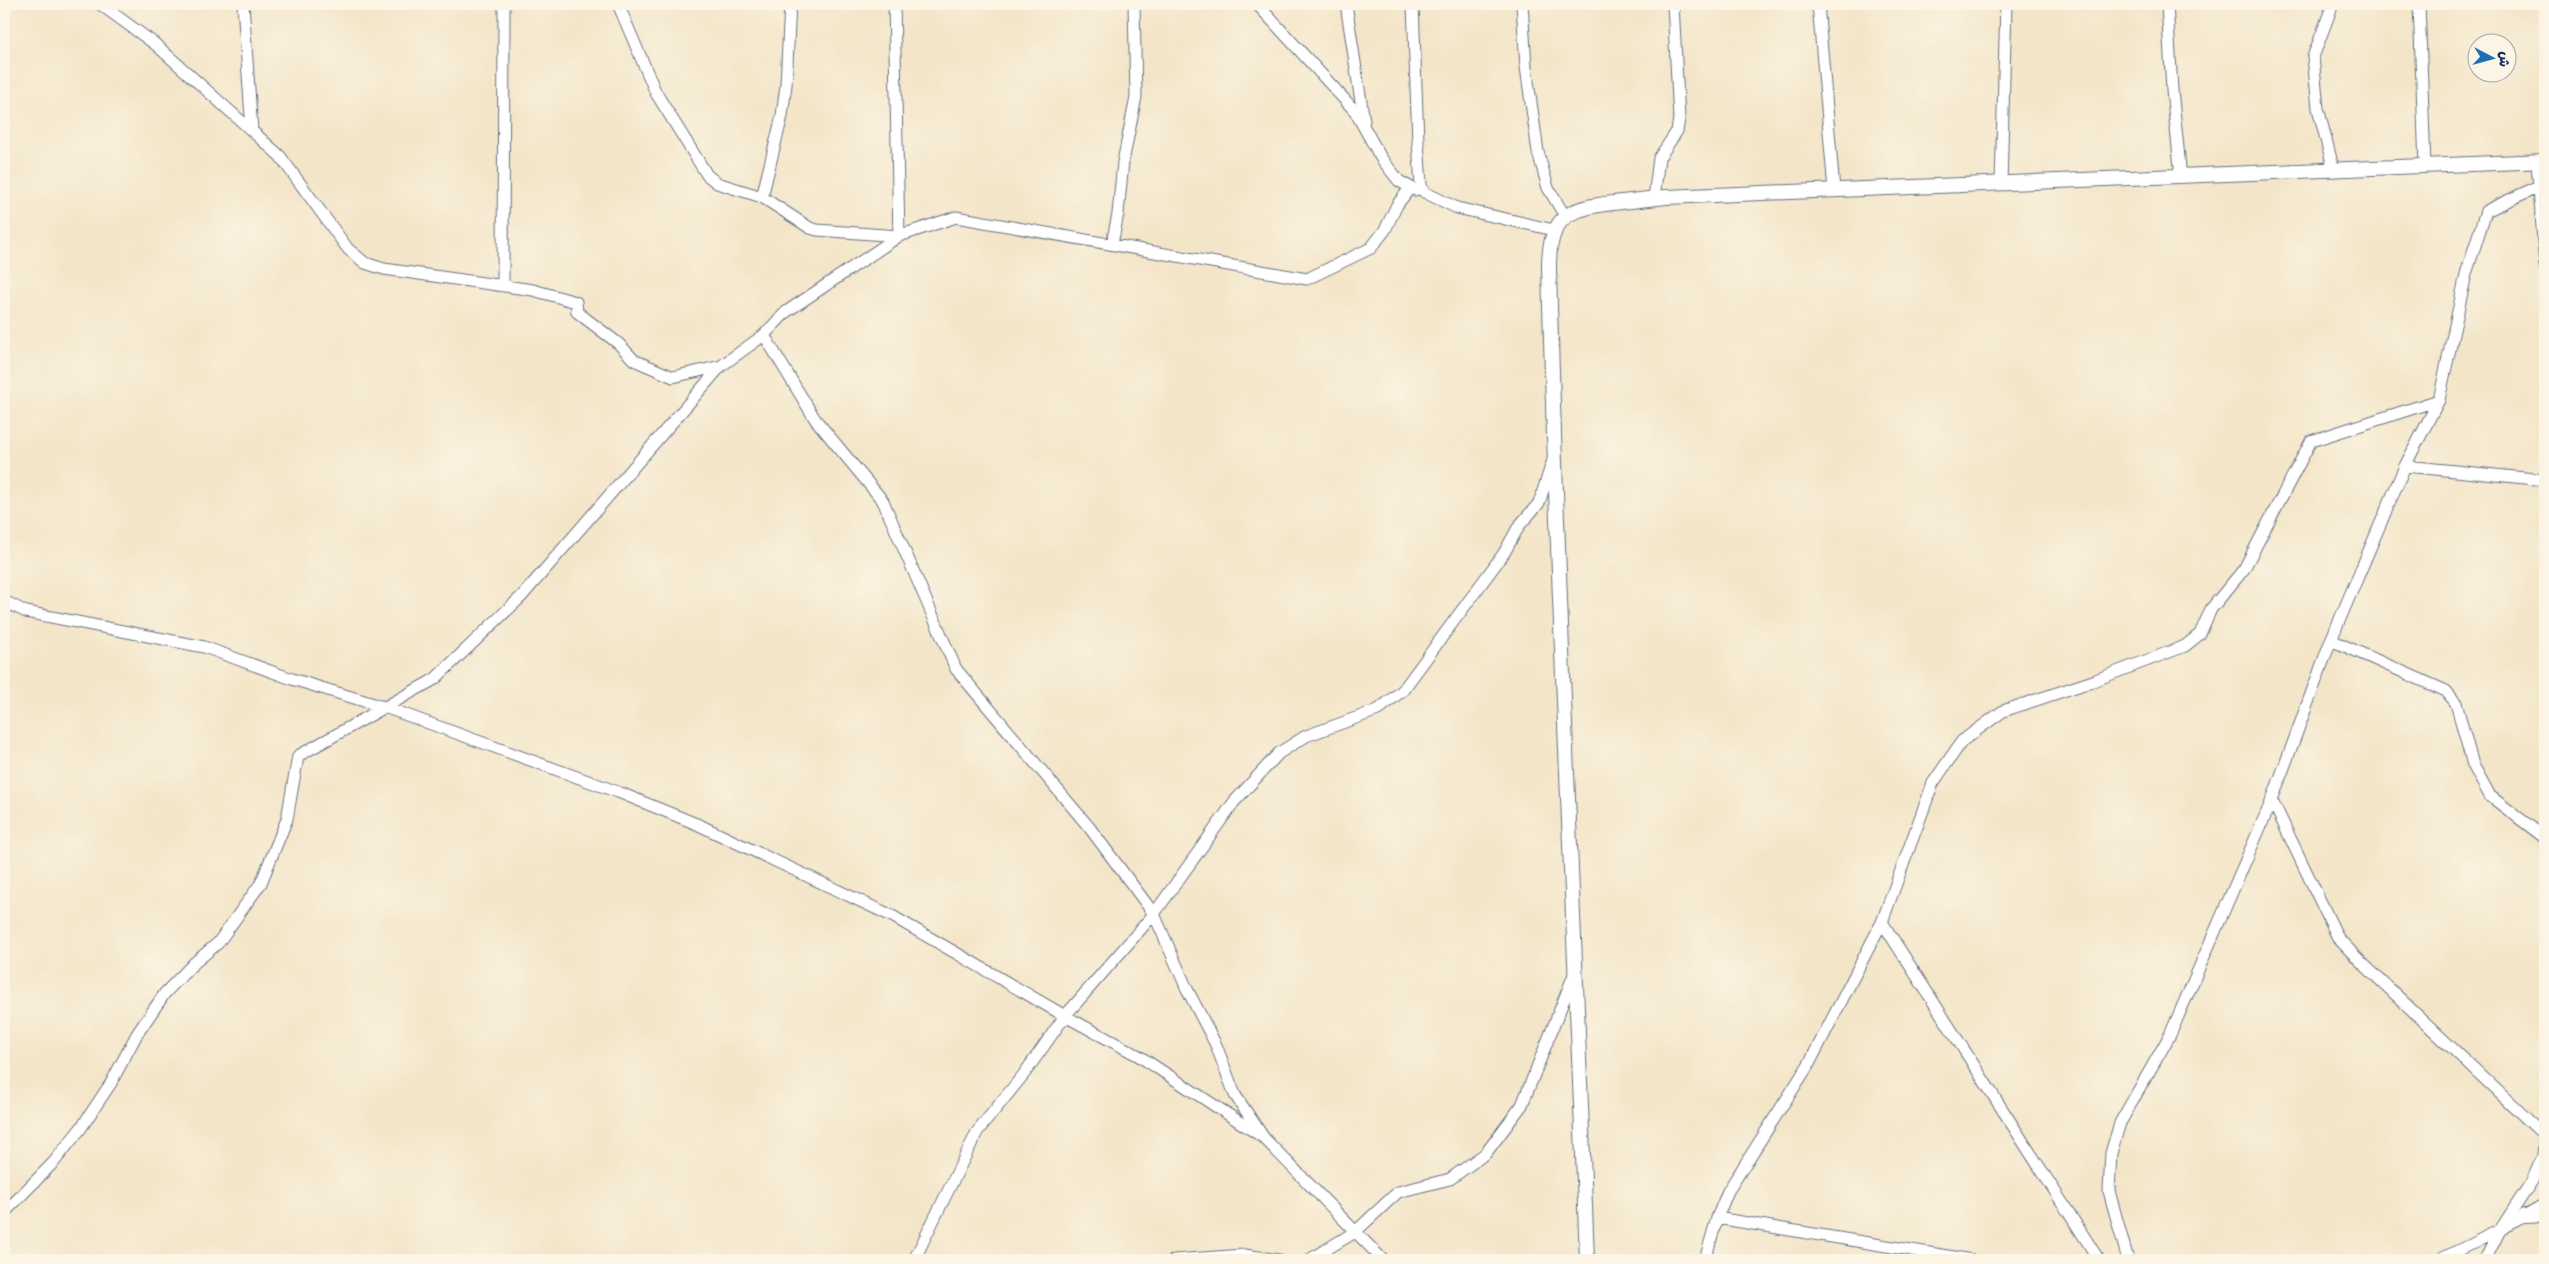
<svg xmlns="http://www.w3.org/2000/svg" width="2549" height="1264" font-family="'Gochi Hand','Playpen Sans Arabic',sans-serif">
  <rect width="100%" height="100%" fill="#fcf5e5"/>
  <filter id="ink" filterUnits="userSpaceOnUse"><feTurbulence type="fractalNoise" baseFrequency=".02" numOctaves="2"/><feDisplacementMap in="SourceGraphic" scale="10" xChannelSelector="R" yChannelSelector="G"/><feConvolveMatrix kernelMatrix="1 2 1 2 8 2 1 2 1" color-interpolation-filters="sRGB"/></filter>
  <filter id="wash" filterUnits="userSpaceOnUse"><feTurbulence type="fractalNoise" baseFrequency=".0096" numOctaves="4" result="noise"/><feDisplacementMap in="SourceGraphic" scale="20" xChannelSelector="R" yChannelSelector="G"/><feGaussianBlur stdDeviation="1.12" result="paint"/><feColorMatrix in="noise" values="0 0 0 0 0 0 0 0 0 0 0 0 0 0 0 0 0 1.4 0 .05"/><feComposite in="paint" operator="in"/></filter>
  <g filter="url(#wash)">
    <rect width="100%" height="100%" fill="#f3e5c8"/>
  </g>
  <g filter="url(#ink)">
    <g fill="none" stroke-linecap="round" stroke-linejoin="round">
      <g stroke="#676f83" stroke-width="13">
        <path id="minor" d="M100,4L155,44L280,156L348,249L365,263L384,269L533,290L576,302L577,312L619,344L634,360L673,377L721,366L764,335L786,312L899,236L894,4
          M243,4L252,131
          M618,4L656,93L707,175L717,183L762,197L810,228L817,230L899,236L956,217L1307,279L1371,248L1385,230L1397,205L1410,188
          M1257,4L1355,111L1381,158L1399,181L1415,190
          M1346,4L1364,121
          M1413,4L1418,142L1421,185L1424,192L1457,208L1554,230
          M1522,4L1526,67L1538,152L1548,188L1565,216
          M1818,4L1834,190
          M2167,4L2172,90L2181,177
          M2333,4L2313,57L2318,108L2334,171
          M2419,4L2425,166
          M2537,162L2545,266
          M2001,184L2006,4
          M762,197L782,116L786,85L790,4
          M1654,198L1659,158L1677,131L1679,119L1673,4
          M1112,244L1118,214L1123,162L1136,97L1134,4
          M503,286L504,4
          M764,335L815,419L883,501L956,669L1089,827L1154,914L1187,989L1216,1045L1235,1095L1264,1138L1383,1260
          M2405,466L2545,480
          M4,601L26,612L204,647L292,679L387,708L618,792L699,825L892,916L1065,1016L1139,1056L1264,1138
          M2331,640L2446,691L2456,703L2473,765L2490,796L2545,838
          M2272,800L2338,938L2358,959L2545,1136
          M1882,922L2099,1260
          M4,1213L54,1162L81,1128L111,1083L137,1034L165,993L193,964L218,943L261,883L287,819L298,756L435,679L522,596L721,366
          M1717,1218L1972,1260
          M914,1260L977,1132L1024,1074L1065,1016L1154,914L1234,802L1279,753L1306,736L1378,710L1403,690L1504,553L1519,526L1539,503L1553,460
          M1174,1260L1245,1255L1279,1260
          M1309,1260L1355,1232L1398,1192L1450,1179L1486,1153L1522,1105L1575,972
          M1705,1260L1717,1218L1728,1191L1809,1064L1882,922L1933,783L1962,741L2003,711L2093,681L2185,646L2200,634L2211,609L2244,569L2311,441L2439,400
          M2128,1260L2109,1191L2111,1153L2120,1123L2170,1035L2272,800L2331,640L2405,466L2439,400L2466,274L2486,211L2539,186
          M2439,1260L2500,1230L2545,1204
          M2485,1260L2500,1230L2532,1181L2543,1156L2545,1130"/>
      </g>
      <g stroke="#676f83" stroke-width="16">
        <path id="tertiary" d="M2524,1216L2545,1215
          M1587,1260C1575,929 1557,597 1549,266C1549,217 1568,208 1613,203C1631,201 1648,199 1666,197L2545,161"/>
      </g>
      <use href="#minor" stroke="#fff" stroke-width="11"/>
      <use href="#tertiary" stroke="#fff" stroke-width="14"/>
    </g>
  </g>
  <rect width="2549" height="1264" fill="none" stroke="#fcf5e5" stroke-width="20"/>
  <g transform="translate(2492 58) rotate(96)"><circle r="24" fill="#fcf5e5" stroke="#a2a6af"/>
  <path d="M0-4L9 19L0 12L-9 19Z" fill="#1f6fb2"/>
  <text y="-8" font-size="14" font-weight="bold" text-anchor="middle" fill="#1b2f5e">ش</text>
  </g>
</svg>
